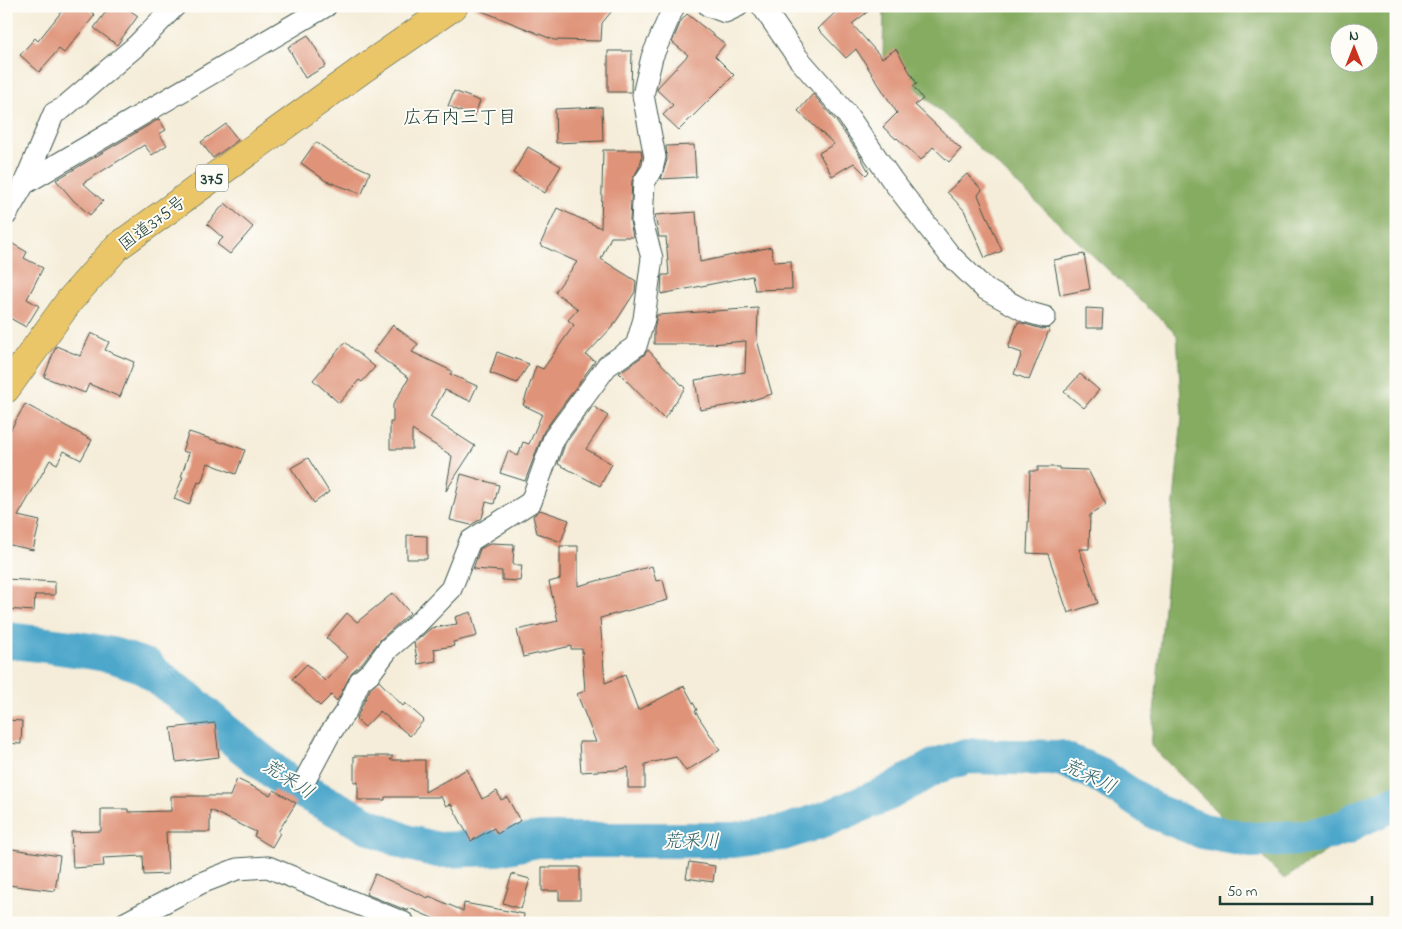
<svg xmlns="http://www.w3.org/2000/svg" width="1402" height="929" font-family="'Indie Flower','Klee One',sans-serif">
  <rect width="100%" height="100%" fill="#fdfcf7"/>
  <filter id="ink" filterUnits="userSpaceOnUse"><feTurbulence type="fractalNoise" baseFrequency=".02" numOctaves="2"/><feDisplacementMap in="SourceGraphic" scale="10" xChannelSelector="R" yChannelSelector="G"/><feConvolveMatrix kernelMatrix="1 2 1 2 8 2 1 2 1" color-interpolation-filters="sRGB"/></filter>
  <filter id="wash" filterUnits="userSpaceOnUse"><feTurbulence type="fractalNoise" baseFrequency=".0096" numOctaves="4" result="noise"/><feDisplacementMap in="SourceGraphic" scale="20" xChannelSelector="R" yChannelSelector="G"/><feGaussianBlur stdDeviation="1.12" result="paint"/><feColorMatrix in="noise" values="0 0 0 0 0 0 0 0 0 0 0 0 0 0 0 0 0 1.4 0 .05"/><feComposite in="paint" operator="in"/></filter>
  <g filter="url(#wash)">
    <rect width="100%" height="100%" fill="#f5edd9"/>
    <path fill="#86ac62" stroke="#52744b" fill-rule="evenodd" d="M884,6H1396V805L1284,879L1151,746L1182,417L1177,335L883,57ZM1340,32H1370V62H1340Z"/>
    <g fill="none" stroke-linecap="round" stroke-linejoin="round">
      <path stroke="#4ea7cb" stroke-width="36" d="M6,640C41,644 76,648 111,655C124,658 135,664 148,667L146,668L190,701L224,731L288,783L363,823L405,842L438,850L497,848L537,840H734L783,833L831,817L888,793L936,766L967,756L1060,758L1096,773L1156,812L1203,831L1251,840L1306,838L1346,827L1354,821L1396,803"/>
    </g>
    <g id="blocks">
      <path fill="#df9378" d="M66,6H84L95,15L64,53L59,49L39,72L20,55L35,38L38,41Z
        M110,6H124L138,16L117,45L94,28Z
        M616,6L602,23L601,41L554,40L472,7Z
        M842,6H875L852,24L882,58L896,49L917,84L913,86L923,99L915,105L961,149L949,162L933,147L921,160L897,138L896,139L883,127L897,113L856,49L846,58L818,29Z
        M687,14L725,44L715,56L734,75L679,130L663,115L673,105L657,90L658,87L688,55L672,42L681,21Z
        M308,35L326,66L305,78L288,47Z
        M608,51H632L631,92H608Z
        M454,91L480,101L474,117L448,106Z
        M813,94L836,121L859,154L869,172L866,175L854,163L832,176L819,153L834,144L798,111Z
        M602,107L603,141L556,143L555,109Z
        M159,119L166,130L159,134L167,145L152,155L144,145L83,183L103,201L90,215L74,201L56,180Z
        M226,124L238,140L213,158L201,142Z
        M316,142L337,157L370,172L362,194L326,181L301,163Z
        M694,145L696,177L661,179L667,160L666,146Z
        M528,147L561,166L545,193L513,173Z
        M603,150H641L642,157L640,165L632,181L630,221L633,237H611L601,259L636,281L635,292L613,326L586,355L595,361L544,431L525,481L500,473L508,451L518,456L523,442L529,444L542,414L523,405L536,366L543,369L574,325L568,320L578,309L555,292L577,262L540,245L557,208L601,228Z
        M967,174L982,190L978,195L1002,251L985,258L964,210L947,192Z
        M225,203L253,227L230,254L217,244L223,238L207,224Z
        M696,212L700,262L771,247L774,262L791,261L792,289L755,290L752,276L661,294L662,275H669L666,237H659L655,215Z
        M6,240L27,252L24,258L43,268L27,299L39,306L26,327L6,316Z
        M1084,254L1090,289L1060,295L1054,260Z
        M758,308L757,340L772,394L743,403L700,410L695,380L745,372L746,341L711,344H654V330L657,315Z
        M1086,308L1103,309L1102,328H1086Z
        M1018,322L1042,329L1050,328L1029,380L1014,374L1022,353L1008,348Z
        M393,325L418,344L412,352L452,371L450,374L477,386L470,401L445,390L430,417L475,446L446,491L452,456L412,430V449H390V422H393V405L409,378L373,352Z
        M91,333L109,342L105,350L134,362L120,397L89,384L85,393L44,377L56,346L80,356Z
        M345,342L375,367L362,382L359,380L339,403L313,380Z
        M648,350L685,388L664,419L619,373L643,356Z
        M497,352L529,364L517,383L490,373Z
        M1080,374L1099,390L1084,408L1064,392Z
        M25,404L92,440L81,460L64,451L57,464L50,460L18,516L40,521L33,550L6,544V438Z
        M593,406L608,416L586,449L612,464L600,486L558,464L565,444Z
        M189,432L223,443V442L245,450L236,474L208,463L201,483L198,482L189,505L174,499L183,477H181L189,453L182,451Z
        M308,458L329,492L314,503L291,468Z
        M1038,467H1059V469L1088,470L1106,505L1090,515L1089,549H1079L1098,603L1068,613L1048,554L1027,553L1030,471H1038Z
        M461,474L499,485L494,504L486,502L482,518L471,525L450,520Z
        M540,510L569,520L561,542L537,533L533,516Z
        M407,535L427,536V559H407Z
        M491,543L514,544L513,565H522L520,581L502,580V571L473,569L480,549Z
        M560,546H578V586L652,566L656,581L663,580L668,600L600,618L605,683L625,675L638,710L684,686L697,710L695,711L720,750L686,771L676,757L645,764V788H628V767L616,770L581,772L579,742H596L577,694L585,691L582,649H571V646L523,657L517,630L558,621L549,582L560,579Z
        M6,579L55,582V595H35L34,611L6,609Z
        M393,593L410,613L381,639L362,663L352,672L337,701L331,695L320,706L292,679L307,664L325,681L348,657L326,638L347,613L357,622Z
        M471,612L477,636L453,642L454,646L434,649L436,661L418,664L414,643L431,628L457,624L455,617Z
        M379,681L403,706L405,703L424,720L410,736L380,711L365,727L356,719L370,689Z
        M6,720L22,721L21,744L6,743Z
        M215,723L219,757L176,762L171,728Z
        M354,756H393L390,760H425V792L467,769L482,799L497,791L501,800L507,797L520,821L497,834L494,828L471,841L451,804L446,806L441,797H385V800H358V782H354Z
        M237,779L270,795L274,790L296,803L278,832L280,833L272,847L254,836L256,832L210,810V832H166L168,874L144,875L143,856L103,858L104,866L73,868L71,832L101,831V809H128V812L171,811V796H230Z
        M12,849L60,856L55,891L8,885Z
        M689,862L715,866L713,882L686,878Z
        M542,867H580V900H559V891H542Z
        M375,874L428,898L429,896L463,911L464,903L524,914L523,923H444L409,908L408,911L366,894Z
        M512,874L530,879L521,909L503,903Z"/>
    </g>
  </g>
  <g filter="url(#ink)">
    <use href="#blocks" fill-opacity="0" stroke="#3f574d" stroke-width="1"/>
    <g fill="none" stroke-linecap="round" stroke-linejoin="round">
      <g stroke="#3f574d" stroke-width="23">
        <path id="minor" d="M709,6L725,12L738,6
          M762,6L798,58L846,113L892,180L949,254L985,289L1027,312L1045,317
          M24,184L326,6
          M6,215L24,184L54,113L62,109L136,46L175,6
          M304,782L329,735L346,711L360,681L371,672L389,648L417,624L451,589L470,541L531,502L554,438L607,366L636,346L644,319L652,258L642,222L644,182L652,170L655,157L643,95L652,57L674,6
          M125,923L201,883L237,869L268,867L404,923"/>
      </g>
      <g stroke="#3f574d" stroke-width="29">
        <path id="trunk" d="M6,389L70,300L117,247L363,69L454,6"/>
      </g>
      <use href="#minor" stroke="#fff" stroke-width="21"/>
      <use href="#trunk" stroke="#ebc669" stroke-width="28"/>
    </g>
  </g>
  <g text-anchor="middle" stroke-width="4" stroke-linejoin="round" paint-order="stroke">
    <rect fill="#fdfcf7" stroke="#62766e" stroke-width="1" x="196" y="164.5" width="32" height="27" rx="4"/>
    <g font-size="16" font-weight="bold" fill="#1f3d34">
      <text x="212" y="184">375</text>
    </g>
    <g font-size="18" fill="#1f3d34" stroke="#fdfcf7">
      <text transform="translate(152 223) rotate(-37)" y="6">国道375号</text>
    </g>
    <g font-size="19" fill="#1f3d34" stroke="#fdfcf7">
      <text x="460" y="123">広石内三丁目</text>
    </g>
    <g font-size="19" font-style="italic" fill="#2f6269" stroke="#fdfcf7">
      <text transform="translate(1090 775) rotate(26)" y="7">荒釆川</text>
      <text transform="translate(289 778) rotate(33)" y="7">荒釆川</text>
      <text x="691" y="847">荒釆川</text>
    </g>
  </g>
  <rect width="1402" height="929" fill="none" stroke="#fdfcf7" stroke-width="25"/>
  <g transform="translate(1354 48)"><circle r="24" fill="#fdfcf7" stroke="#a4b0a9"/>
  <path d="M0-4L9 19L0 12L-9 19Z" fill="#c8321e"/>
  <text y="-8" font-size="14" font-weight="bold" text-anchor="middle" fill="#1f3d34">N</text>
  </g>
  <path d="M1220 896v8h152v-8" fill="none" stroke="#1f3d34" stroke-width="2.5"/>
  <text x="1227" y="896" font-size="15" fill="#1f3d34" stroke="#fdfcf7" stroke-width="4" paint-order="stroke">50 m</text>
</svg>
